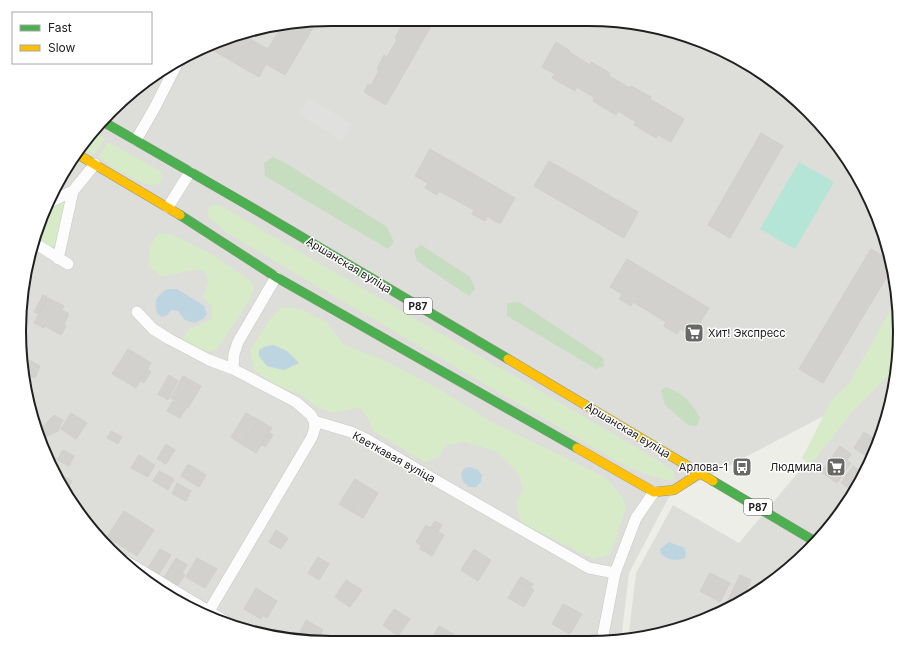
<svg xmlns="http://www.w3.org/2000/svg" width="919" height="662" font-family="Inter,sans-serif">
  <rect width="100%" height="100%" fill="#eeeee9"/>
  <path fill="#ddddda" d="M331,19L649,25L744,61L823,125L858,175L884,231L897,291L899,337L835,410L669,497L629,573L621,640L311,642L250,632L193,611L141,579L96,537L43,451L22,371V290L51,193L97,125L158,71L250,30Z
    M899,352L889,412L868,469L835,521L794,566L726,611L628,640L636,573L673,505L739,543Z"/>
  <path fill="#d7ebc9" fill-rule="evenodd" d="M93,131L105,138L94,155L82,148Z
    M108,142L160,171C162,176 163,179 159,183C149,193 109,164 98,157Z
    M67,200L57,245L48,248L37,240L46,209Z
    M217,205L225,208C373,296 523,379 670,468C675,473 675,475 673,481L664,480L629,468L354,308L227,233L208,217V210L211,206Z
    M158,234H171L213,255L251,281L254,289L250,300L218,348L211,352L197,348L183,339L188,329L197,326L212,319V306L203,297L209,279L203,270C196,270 190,270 183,272C164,276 165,280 148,266L150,246Z
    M898,297L899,352L897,367L851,413L810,466L802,458L832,399L848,385Z
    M282,307L301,309L326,322L343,344L381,359L441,390L490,421L605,477L622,496L626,508L611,554L593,559L521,523L516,503L523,490L518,473L496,451L464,442L446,445L438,458L424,462L372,430L368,418L359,407L333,413L319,408L299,394L274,384L254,370L250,350L269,320ZM273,345L287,351L299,363L284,370L267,366L263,361L264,347Z"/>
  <path fill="#c6ddbf" d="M273,157L287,164L387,227L394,242L388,249L265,176L264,163Z
    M421,245L470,277L475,289L469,296L417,261L414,250Z
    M519,302L603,358L604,366L596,369L507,316V303Z
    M666,387C683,394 691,401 700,418L697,426L688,425L665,405L661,390Z"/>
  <path fill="#b5e5d6" d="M799,162L834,182L795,249L760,229Z"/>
  <path fill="#e0e0de" d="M309,98L352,124L342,141L298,114Z"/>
  <path fill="#bdd5e1" d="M167,289H177L195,300L204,306L207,314L203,319L194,323L185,320L178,311L171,310L167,315L162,317L157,313C154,300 156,297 167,289Z
    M273,345L287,351L299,363L284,370L267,366L259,356V350L264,347Z
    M469,467L478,470L482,475L481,482L476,487H469L463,482L461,474L464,469Z
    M669,542L684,548L686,552L685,558C676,561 669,561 661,554L660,549Z"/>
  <path fill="#d2d1ce" stroke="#d1cfca" d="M409,20L434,21L386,105L364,92L368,84L371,86L379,70L377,69L384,55L387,57L397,40L395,38L402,25L405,27Z
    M317,21L285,75L266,64L259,77L209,48L241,34L268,49L282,26Z
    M556,42L570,51L569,52L590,65L591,62L610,73L609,76L630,88L631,86L651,97L650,99L684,119L671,142L658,135L656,138L634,125L636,122L618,111L616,115L593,101L595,98L577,87L575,91L552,78L555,74L542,67Z
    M761,133L783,146L730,238L708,225Z
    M430,149L515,198L500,224L487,216L485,221L472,214L474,210L439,191L437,195L425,188L428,183L415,176Z
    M549,161L638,212L624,238L534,186Z
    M871,249L890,260L892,268L823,383L799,369Z
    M627,259L709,308L692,336L680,329L677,334L664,326L666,322L633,302L631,306L619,299L622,294L610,287Z
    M43,295L48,298L39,314L34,312Z
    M48,298L64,306L62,310L69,314L64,324L66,326L61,335L45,326L44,328L34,323Z
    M128,349L151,363L136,388L112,374Z
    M29,360L40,366L35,378L23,372Z
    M147,369L151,372L144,383L140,381Z
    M169,375L178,381L168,400L158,394Z
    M183,376L201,386L188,408L171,398Z
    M173,401L186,408L180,418L167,411Z
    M71,413L87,423L76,439L61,429Z
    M246,413L259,420L243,445L231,437Z
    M54,415L63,420L58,431L43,438L40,430Z
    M259,420L272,428L256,453L243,445Z
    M111,431L122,437L118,444L107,438Z
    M881,431L871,459L854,448L864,432L876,440Z
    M269,433L273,435L265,447L261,444Z
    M166,444L175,450L166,464L157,459Z
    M840,446L851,454L847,460L851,463L837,483L821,472Z
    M63,450L74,456L69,466L57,460Z
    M139,455L155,465L148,477L131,468Z
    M188,464L206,475L199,487L181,476Z
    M52,465L58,469L56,472L72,481L67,490Z
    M853,466L862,472L850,489L841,483Z
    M159,471L174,479L168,490L153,481Z
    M355,479L366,486L351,511L339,504Z
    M177,483L191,491L186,501L172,494Z
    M366,486L378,493L363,518L351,511Z
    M124,511L154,530L137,556L107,537Z
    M435,521L442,525L438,532L431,527Z
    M426,525L444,535L434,553L416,542Z
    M276,530L288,538L281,549L269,542Z
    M421,545L434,553L432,556L420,549Z
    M160,549L171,555L159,574L148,568Z
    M474,549L491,560L478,581L461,570Z
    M318,557L329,564L319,580L308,573Z
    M176,558L187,565L182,573L185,575L177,586L164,578Z
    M197,558L217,569L205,588L186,577Z
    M710,573L730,583L720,602L700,591Z
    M740,575L751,580L742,600L734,605L727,602Z
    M521,577L533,584L531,588L518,581Z
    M346,580L362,590L350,607L335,597Z
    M518,581L534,590L524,607L508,598Z
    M256,588L277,601L267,618L263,615L261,619L244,609Z
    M563,604L582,614L570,634L552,624Z
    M394,609L410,619L398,636L383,625Z
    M306,620L323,630L317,642L296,640Z
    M439,626L455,635L452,641L438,642L432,638Z"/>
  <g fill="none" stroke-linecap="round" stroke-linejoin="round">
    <g stroke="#c7c7c5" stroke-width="12">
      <path id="street" d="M136,140L154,109L178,62
        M48,203L73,191
        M168,207L190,172
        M36,244L68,264
        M58,259L73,191L95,164
        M137,312L153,329L169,339L209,360L233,369L296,402L311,415L314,421L351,432L366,439L435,480L589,568L615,573
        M233,369L234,354L238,342L276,277
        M117,556L233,626
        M209,611L312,437L315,427L314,421
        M602,640L615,573L636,518L654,492"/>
    </g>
    <g stroke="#949981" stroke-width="10">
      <path id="fast" d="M102,121L251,207L508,359
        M180,215L276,277L577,448
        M713,481L816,542"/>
    </g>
    <g stroke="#949981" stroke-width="10">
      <path id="slow" d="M77,154L180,215
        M508,359L713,481
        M577,448L654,492L674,490L700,473"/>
    </g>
    <use href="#street" stroke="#fcfcfc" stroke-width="11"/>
    <use href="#fast" stroke="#4caf50" stroke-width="9"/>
    <use href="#slow" stroke="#ffc107" stroke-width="9"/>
  </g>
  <defs>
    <g id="supermarket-square" transform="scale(1)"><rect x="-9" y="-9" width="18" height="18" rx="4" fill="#686866" stroke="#fff"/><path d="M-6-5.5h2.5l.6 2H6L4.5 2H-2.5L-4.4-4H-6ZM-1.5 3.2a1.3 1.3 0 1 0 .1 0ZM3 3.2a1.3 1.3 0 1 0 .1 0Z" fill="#fff"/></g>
    <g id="bus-square" transform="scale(1)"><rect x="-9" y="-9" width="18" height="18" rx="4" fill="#686866" stroke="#fff"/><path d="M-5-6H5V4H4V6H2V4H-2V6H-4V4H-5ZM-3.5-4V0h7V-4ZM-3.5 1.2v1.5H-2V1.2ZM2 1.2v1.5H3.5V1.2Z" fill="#fff"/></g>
  </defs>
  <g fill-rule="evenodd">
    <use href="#supermarket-square" x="694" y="333"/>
    <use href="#bus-square" x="742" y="467"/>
    <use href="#supermarket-square" x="836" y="467"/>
  </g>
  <g text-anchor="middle" stroke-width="3" stroke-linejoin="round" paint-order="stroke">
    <g fill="#fff" stroke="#636363" stroke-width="1">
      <rect x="404" y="298" width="28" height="16" rx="3"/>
      <rect x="744" y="499" width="28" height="16" rx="3"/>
    </g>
    <g font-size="10" font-weight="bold" fill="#202020">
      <text x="418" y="310">Р87</text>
      <text x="758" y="511">Р87</text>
    </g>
    <g font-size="11" fill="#202020" stroke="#fff">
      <text transform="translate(349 265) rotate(31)" y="4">Аршанская вуліца</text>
      <text transform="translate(628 430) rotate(31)" y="4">Аршанская вуліца</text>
      <text transform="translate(394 457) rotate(29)" y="4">Кветкавая вуліца</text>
    </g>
    <g font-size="11" fill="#202020" stroke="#fff" text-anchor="end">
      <text x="708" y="337" text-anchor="start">Хит! Экспресс</text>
      <text x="728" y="471">Арлова-1</text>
      <text x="822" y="471">Людмила</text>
    </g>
  </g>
  <path d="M0 0H919V662H0ZM331 26H588A305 305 0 0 1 893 331V331A305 305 0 0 1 588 636H331A305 305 0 0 1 26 331V331A305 305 0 0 1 331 26Z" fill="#fff" fill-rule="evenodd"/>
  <path fill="none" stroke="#202020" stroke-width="2" d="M331 26H588A305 305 0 0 1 893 331V331A305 305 0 0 1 588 636H331A305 305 0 0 1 26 331V331A305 305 0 0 1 331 26Z"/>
  <rect x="12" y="12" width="140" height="52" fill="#ffffff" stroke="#a6a6a6"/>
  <rect x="20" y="25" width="20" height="6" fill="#4caf50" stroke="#a6a6a6"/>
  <text x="48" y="32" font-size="12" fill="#202020">Fast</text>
  <rect x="20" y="45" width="20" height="6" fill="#ffc107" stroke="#a6a6a6"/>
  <text x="48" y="52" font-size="12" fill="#202020">Slow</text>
</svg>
